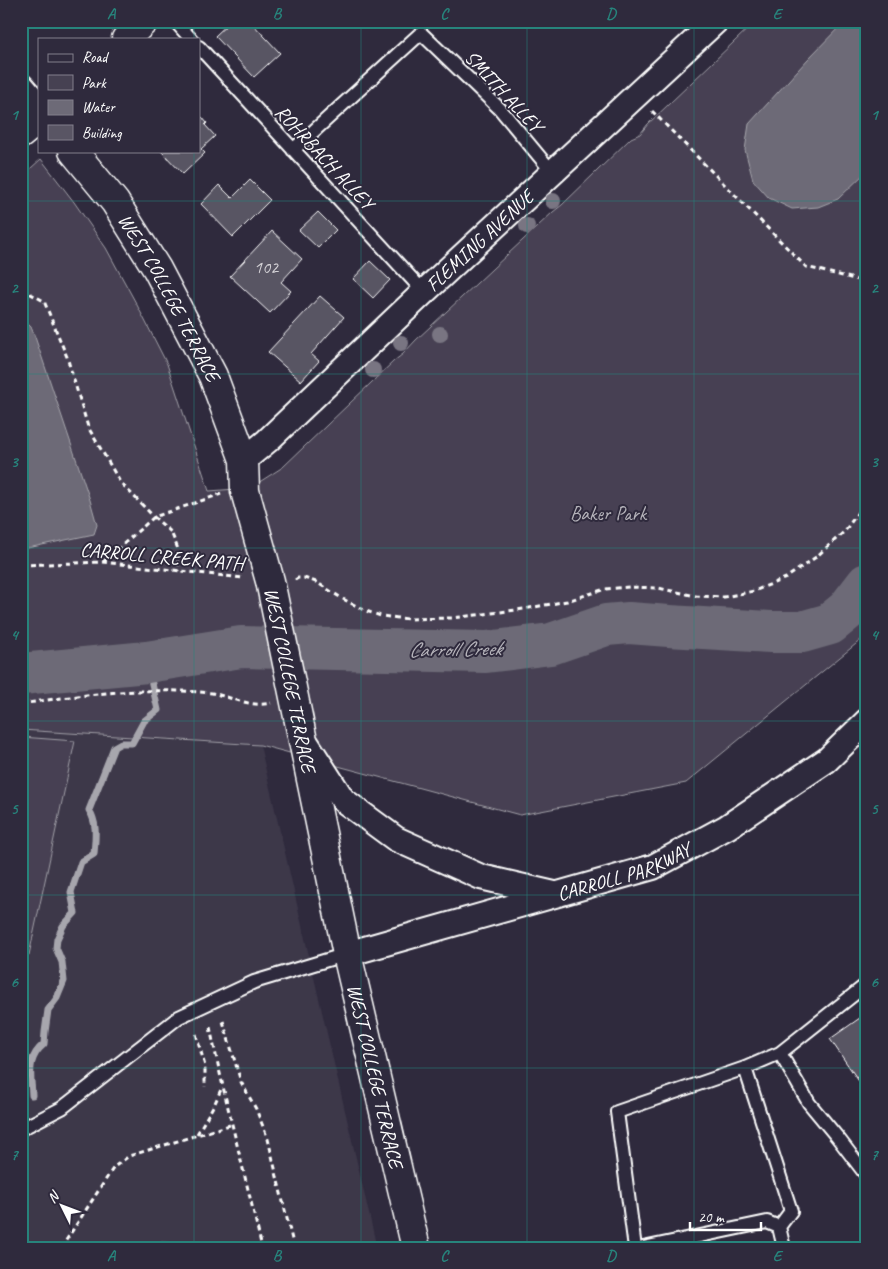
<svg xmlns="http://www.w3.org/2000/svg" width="888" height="1269" font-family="Caveat,sans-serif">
  <rect width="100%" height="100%" fill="#2f2a3d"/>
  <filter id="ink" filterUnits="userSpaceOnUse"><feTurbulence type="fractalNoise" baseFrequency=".02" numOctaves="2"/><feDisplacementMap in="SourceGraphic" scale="10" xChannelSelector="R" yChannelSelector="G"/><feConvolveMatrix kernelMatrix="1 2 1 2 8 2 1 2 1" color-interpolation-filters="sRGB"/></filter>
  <g filter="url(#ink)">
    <path fill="#3c3749" d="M21,730L260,745L377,1248H21Z"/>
    <path fill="#464152" stroke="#a2a0a8" d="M756,21H867V635L686,783L520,815L260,745L21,730V177L41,159L74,202L106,248L137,305L167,364L209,491L250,488L283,467L394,361L403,354L416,340L553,212L562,205L631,138L640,134L648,124Z
      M21,737L75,741L29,955L21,953Z
      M153,1242L190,1243L208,1248H132Z"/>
    <path fill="#6d6a77" stroke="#a7a6ad" d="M845,21H867V171L838,199L818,207L792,209L769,198L753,180L745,150L749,124L808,59Z
      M25,321L31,327L35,337L90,500L97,525L94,534L23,549H21V322Z"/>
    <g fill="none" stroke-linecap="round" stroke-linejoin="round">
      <path stroke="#a7a6ad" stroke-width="7" d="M32,1095C31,1074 26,1059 44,1044L45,1032L48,1010L57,998L64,981L62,962L56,948L57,939L63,926L75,913L71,892L81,862L94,854C95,839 98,824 89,810L114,747L121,743H132L144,721L158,710L147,662
        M21,1177L25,1165"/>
      <path stroke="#6d6a77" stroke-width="42" d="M21,674L147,662L241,647L486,652L551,644L606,625L629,623L669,626L771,632H802L830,624L847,610L867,584"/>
    </g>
    <path fill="#595564" stroke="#fff" d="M231,21H250L280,53L254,77L215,36Z
      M202,117L207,123L205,125L215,136L201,149L205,153L183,174L161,151H199V119Z
      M250,180L270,200L233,237L201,204L219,185L232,198Z
      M318,212L336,230L318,248L299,230Z
      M272,231L302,259L281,282L291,291L270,313L230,276Z
      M370,261L390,280L373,298L353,279Z
      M320,296L344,317L311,354L319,361L301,381L268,352Z
      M867,1013V1093L830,1039Z"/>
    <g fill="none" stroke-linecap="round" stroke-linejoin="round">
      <g stroke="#fff" stroke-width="16">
        <path id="service" d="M175,21L191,39
          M199,47L424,292
          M293,150L421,33L500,109L553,173
          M867,984L780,1053L809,1103L838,1138L867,1176
          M745,1068L791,1211L779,1227
          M21,1129L62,1108L179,1017L254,982L347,954
          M635,1248L617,1112L745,1068L780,1053
          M643,1248L767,1222L779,1227L784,1248"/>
      </g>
      <g stroke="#fff" stroke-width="28">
        <g id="minor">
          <path id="s1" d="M244,460L267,441L424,292L716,21"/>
          <path d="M305,741L343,800L396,839L481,877L554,894"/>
          <path id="s2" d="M347,954L653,867L727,827L827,760L867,721"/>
        </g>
      </g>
      <g stroke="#fff" stroke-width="31">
        <g id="tertiary">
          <path d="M126,39L144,21"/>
          <path d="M21,88L39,109"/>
          <path d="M21,134L39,119"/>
          <path id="s3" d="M73,151L115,202L157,269L213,376L244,460L245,491L270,581L347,954L416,1248"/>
        </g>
      </g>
      <path stroke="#fff" stroke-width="3" stroke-dasharray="5 4" stroke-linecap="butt" d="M652,111L806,267L867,282
        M21,293H29L44,301L67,357L88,427L120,482L154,517L171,532L178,549V571
        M103,562L154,517L221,494
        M21,565L102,562L243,578
        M295,580L298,578H304L316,582L343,599L366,611L381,616L408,619L452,618L524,609L567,601L605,589L629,587L658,588L696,596L724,597L754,591L786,578L816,557L845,531L867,499
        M21,704C73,696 125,689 177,691C188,691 200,692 212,693C231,697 251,708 271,703
        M223,1021L241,1082L256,1109L268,1139L294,1248
        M210,1027C225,1101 245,1174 262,1248
        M196,1034L205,1066V1087
        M197,1134L215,1103L222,1087
        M61,1248L114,1167L129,1156L233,1124"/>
      <use href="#service" stroke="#2f2a3d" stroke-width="12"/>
      <use href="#minor" stroke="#2f2a3d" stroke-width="24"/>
      <use href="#tertiary" stroke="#2f2a3d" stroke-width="28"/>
    </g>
    <g fill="#797582">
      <circle cx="553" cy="201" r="8"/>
      <circle cx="527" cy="226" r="8"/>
      <circle cx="440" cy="334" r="8"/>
      <circle cx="401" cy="343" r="8"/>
      <circle cx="373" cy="370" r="8"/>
    </g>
  </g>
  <path fill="none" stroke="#27847c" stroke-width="1" stroke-opacity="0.55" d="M194,21V39M361,21V1248M527,21V1248M694,21V1248M194,151V1248M21,201H867M21,374H867M21,548H867M21,721H867M21,895H867M21,1068H867"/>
  <g text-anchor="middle" stroke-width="4" stroke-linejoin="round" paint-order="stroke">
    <g font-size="18" fill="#d6d4d8">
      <text x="266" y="273">102</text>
    </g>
    <g font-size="20" fill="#fff" stroke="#2f2a3d">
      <text transform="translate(504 91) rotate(47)" y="7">SMITH ALLEY</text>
      <text transform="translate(325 157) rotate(47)" y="7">ROHRBACH ALLEY</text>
      <text dy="7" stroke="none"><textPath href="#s1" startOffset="322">FLEMING AVENUE</textPath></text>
      <text dy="7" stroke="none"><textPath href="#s3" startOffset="176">WEST COLLEGE TERRACE</textPath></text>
      <text transform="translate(162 556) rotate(5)" y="7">CARROLL CREEK PATH</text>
      <text dy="7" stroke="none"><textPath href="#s3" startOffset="581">WEST COLLEGE TERRACE</textPath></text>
      <text dy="7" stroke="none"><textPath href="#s2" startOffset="289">CARROLL PARKWAY</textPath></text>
      <text dy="7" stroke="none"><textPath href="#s3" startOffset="986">WEST COLLEGE TERRACE</textPath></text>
    </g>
    <g font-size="20" fill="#b5b3ba" stroke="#2f2a3d">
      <text x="608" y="520">Baker Park</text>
    </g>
    <g font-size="21" font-style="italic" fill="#b6b4bb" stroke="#2f2a3d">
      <text transform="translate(455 649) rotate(-1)" y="7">Carroll Creek</text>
    </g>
  </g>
  <rect width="888" height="1269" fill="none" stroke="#2f2a3d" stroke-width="55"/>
  <rect x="38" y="38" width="162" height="115" fill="#2f2a3d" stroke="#827f8b"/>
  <rect x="48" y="54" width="25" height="8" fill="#2f2a3d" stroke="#827f8b"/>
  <text x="82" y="62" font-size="15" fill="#ffffff">Road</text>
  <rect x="48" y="75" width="25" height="15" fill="#464152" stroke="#827f8b"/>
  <text x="82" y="88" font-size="15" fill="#ffffff">Park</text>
  <rect x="48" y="100" width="25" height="15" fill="#6d6a77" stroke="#827f8b"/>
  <text x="82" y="112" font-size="15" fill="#ffffff">Water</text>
  <rect x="48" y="125" width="25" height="15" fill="#595564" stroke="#827f8b"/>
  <text x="82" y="138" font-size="15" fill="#ffffff">Building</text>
  <g transform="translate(62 1206) rotate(312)" stroke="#2f2a3d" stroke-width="4" paint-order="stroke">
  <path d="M0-4L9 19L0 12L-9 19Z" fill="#ffffff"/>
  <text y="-8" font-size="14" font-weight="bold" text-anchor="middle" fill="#ffffff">N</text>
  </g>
  <path d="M690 1222v8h71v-8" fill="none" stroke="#ffffff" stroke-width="2.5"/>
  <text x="698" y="1222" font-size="15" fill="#ffffff" stroke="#2f2a3d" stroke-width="4" paint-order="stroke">20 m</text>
  <rect x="28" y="28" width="832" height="1214" fill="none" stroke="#27847c" stroke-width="2"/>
  <g font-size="16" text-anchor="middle" font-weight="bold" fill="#27847c">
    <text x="111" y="19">A</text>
    <text x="277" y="19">B</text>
    <text x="444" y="19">C</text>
    <text x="611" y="19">D</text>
    <text x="777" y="19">E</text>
    <text x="14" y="120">1</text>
    <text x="874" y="120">1</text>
    <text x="14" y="293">2</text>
    <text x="874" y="293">2</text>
    <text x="14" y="467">3</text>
    <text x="874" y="467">3</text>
    <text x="14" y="640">4</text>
    <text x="874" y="640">4</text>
    <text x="14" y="814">5</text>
    <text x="874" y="814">5</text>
    <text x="14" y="987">6</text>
    <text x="874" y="987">6</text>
    <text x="14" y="1160">7</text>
    <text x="874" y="1160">7</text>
    <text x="111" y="1261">A</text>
    <text x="277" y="1261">B</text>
    <text x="444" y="1261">C</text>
    <text x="611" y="1261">D</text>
    <text x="777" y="1261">E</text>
  </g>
</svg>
